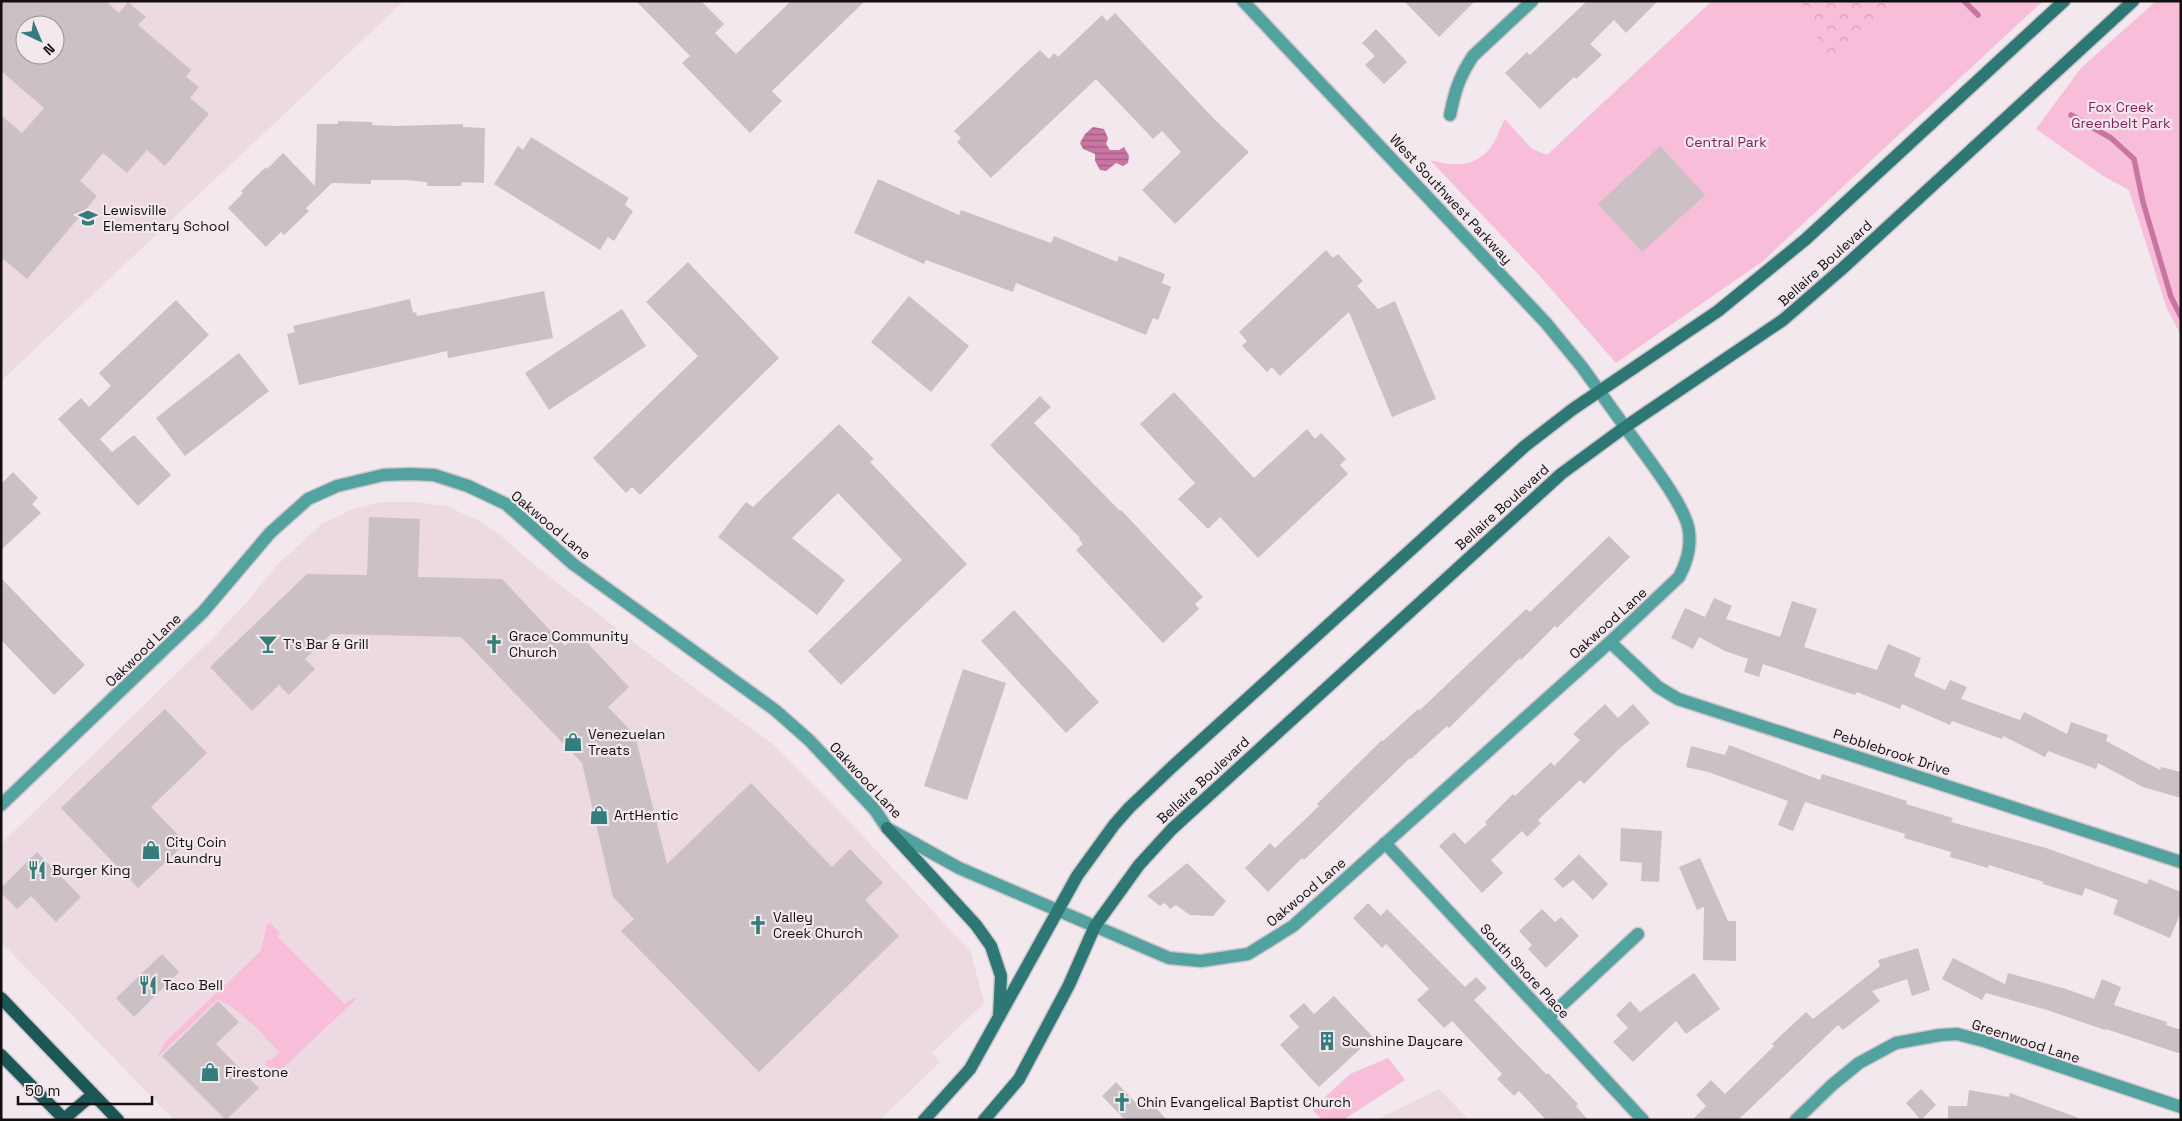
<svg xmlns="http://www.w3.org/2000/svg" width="2182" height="1121" font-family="'Space Grotesk',sans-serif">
  <defs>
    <pattern id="forest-crowns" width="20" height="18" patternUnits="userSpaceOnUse" patternTransform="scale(1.25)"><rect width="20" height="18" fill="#f7bdd9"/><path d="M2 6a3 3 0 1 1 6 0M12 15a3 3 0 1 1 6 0" fill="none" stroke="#d3a1b9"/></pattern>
    <pattern id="water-rules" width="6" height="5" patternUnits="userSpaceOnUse" patternTransform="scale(1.25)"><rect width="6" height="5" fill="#c975a1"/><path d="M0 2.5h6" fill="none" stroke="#a25e82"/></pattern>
  </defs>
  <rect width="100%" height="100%" fill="#f3e8ed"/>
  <path fill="#ecd9e2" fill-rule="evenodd" d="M1,1H404L1,381ZM25,25H55V55H25Z
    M381,502H416L446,506L482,522L500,535L536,566L670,670L774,745L831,802L971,952L984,1003L932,1053L940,1062L880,1120H174L1,942V844L214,637L248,601L277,565L323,523L354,509Z
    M1439,1089L1469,1120H1376Z"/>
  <path fill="#f7bdd9" d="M1712,1H2043L1763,261L1616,363L1538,274L1430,160C1455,167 1477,168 1493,144C1498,137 1500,127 1505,119L1532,149L1547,155Z
    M2156,1H2181V335L2167,309L2129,190L2103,176L2036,129L2081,68Z
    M271,923L280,934L277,936L345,1004L354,997L356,999L282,1069L274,1071L265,1065L267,1060H272L280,1052C263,1036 239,1006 217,1000L157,1058L164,1043L261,951L267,924Z
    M1388,1058L1405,1080L1343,1120H1322L1312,1109L1350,1074Z"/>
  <path fill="url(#forest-crowns)" d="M1801,1H1901L1830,67Z"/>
  <path fill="url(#water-rules)" d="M1093,127L1104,129L1108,138L1106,144L1110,150H1119L1124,147L1129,156L1128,163L1123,166L1116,163L1106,171L1100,170L1095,161V154L1083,149L1080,143L1085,134Z"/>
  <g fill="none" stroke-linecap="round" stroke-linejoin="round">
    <path stroke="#c975a1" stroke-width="5.5" d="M1964,1L1978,15
      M2071,115L2111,138L2134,159L2143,202L2171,297L2181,317"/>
  </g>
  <path fill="#cbc1c5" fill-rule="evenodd" d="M1,1H106L119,13L128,2L146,17L138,25L191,70L186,77L199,87L190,98L209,114L165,166L147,150L127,173L103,153L80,181L97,196L27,279L1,257V115L22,133L44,108L1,71ZM25,25H55V55H25Z
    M636,1H701L724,24L715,33L736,54L791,1H865L772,91L782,101L750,133L682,63L690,56Z
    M1404,1H1475L1439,37Z
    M1587,1H1658L1626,33L1614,20L1590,44L1602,55L1576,79L1574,77L1540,109L1505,73L1527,52L1530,55Z
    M1115,13L1214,119L1249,152L1175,224L1142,190L1181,152L1162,131L1153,139L1096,79L991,178L957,142L961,138L954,131L1040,50L1049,59L1054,53L1058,57L1102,15L1107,21Z
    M1376,29L1407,62L1384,84L1365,65L1375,56L1362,43Z
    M338,121L372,122V125L395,126L463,124V127L485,128L484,183L462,182L461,186H427V182L406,180H371V184L332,183L306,208L309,211L284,235L281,232L266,247L228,208L243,193L241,191L266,167L267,169L283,153L315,186L317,124H338Z
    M531,137L629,198L625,205L633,211L614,241L608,237L600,250L494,184L518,146L523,150Z
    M1660,146L1705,195L1642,252L1598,204Z
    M878,179L959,215L961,210L1051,243L1054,236L1117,262L1119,256L1165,274L1162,283L1171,287L1158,320L1153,318L1146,335L1016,283L1013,292L926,260L924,264L854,233Z
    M1326,250L1333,258L1338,254L1363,281L1357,286L1378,309L1395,301L1436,399L1392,417L1349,312L1280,376L1272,367L1267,372L1242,346L1247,341L1239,332Z
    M688,262L779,358L640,495L632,487L626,493L593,458L698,356L646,302Z
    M544,291L553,338L448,358L447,351L299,385L287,334L295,332L293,326L410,299L413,313L416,312L417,316Z
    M909,296L969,346L931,392L871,342Z
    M176,300L209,335L100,439L112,452L134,435L171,475L138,506L58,419L81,398L89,407L111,386L99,373Z
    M622,309L646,346L549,410L525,373Z
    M239,353L269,391L185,456L156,418Z
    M1174,392L1254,478L1307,429L1315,439L1321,433L1346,459L1340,465L1348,474L1258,558L1220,517L1208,529L1178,499L1195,483L1140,424Z
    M1040,396L1051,407L1034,423L1120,511L1121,510L1203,597L1195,604L1199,609L1163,643L1076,550L1083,544L1079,539L1080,538L990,445Z
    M839,424L874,459L870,462L967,564L841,685L808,651L902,560L838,493L792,538L845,580L817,615L718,537L746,502L753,507Z
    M13,472L38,498L32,504L41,513L1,550V484Z
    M369,517L420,519L418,577L502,579L565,646L579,634L629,687L608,707L635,735L667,864L751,783L832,867L850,849L883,883L865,900L899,936L759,1072L621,931L634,919L613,897L582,763L461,637L331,634L305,659L315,669L289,695L279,685L252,711L210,667L307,574L367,575Z
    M1609,536L1630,557L1557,628L1555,626L1521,660L1520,658L1449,728L1447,726L1411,759L1410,758L1304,860L1302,858L1268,892L1245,868L1270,843L1275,848L1319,806L1317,804L1382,740L1383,741L1418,709L1420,710L1526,609L1530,612Z
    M1,578L85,665L54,695L1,640Z
    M1714,598L1732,606L1726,619L1780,637L1792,601L1817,609L1804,647L1877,670L1888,644L1921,658L1914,676L1945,690L1950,680L1967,687L1961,699L2020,720L2024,712L2067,734L2071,722L2108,735L2106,741L2160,770L2161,767L2181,772V798L2143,787L2098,763L2096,769L2048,751L2045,757L2003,736L2002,739L1952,721L1950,725L1902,704L1900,709L1857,692L1855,695L1763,664L1759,677L1744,672L1748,659L1725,651L1699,637L1693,649L1671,638L1685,608L1705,617Z
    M1014,610L1099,702L1066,733L981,641Z
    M963,669L1006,683L967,800L924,786Z
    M1605,704L1618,718L1633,704L1650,723L1619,749L1584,784L1580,780L1538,820L1541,823L1527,837L1522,831L1491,860L1503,873L1482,893L1439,846L1454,832L1465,844L1487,824L1485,822L1513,794L1515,796L1551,762L1554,766L1580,740L1573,734Z
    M165,709L207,753L151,807L186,843L138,888L61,808Z
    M1729,745L1820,780L1822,774L1907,801L1906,804L1953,818L1951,822L2046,848L2147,884L2149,879L2181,892V912L2170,938L2113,914L2118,900L2085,888L2082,896L2043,884L2044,882L1989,865L1988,868L1950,857L1951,852L1904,838L1905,834L1805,802L1793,831L1778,825L1788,801L1708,772L1686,767L1691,746L1725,755Z
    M1621,828L1662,831L1659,882L1641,881L1642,863L1620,861Z
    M37,852L81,897L56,922L31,896L17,909L1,893V888Z
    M1579,854L1608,884L1593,900L1573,880L1563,888L1554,879Z
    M1700,858L1728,921H1736V961L1703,960L1704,907L1697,910L1679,867Z
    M1187,863L1226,901L1213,916L1190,915L1176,905L1170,909L1165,903L1160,906L1147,896Z
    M1368,903L1381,916L1387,909L1465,987L1476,977L1487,988L1474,1000L1547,1075L1548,1073L1578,1104L1576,1106L1588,1120H1546L1519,1091L1514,1096L1497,1079L1502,1074L1452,1021L1444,1028L1417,1000L1429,989L1386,944L1382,948L1353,918Z
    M1542,909L1555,922L1561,917L1579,936L1546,968L1528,949L1532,945L1519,931Z
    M1918,948L1930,990L1912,996L1907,979L1872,991L1880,1001L1843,1030L1838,1025L1738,1120H1692L1706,1106L1696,1095L1711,1080L1725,1094L1774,1046L1772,1044L1806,1012L1813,1019L1880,966L1878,960Z
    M162,954L179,972L134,1017L116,998Z
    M1953,958L2005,984L2008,973L2066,989L2094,999L2102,979L2121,987L2114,1005L2167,1022L2166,1025L2181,1030V1054L2106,1029L2105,1030L2047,1010L1986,993L1982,1000L1942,979Z
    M1694,973L1720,1009L1686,1034L1676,1021L1633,1062L1613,1042L1628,1028L1616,1015L1630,1001L1640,1012Z
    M1334,996L1373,1037L1319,1087L1280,1045L1299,1027L1289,1016L1304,1003L1314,1014Z
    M218,1001L239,1022L216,1044L259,1088L226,1120L162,1056Z
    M1116,1082L1139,1106L1147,1098L1167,1120H1125L1102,1096Z
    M1921,1089L1936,1105L1921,1120L1906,1103Z
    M1969,1090L2009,1097L2010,1093L2079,1118V1120H1948V1106H1967Z"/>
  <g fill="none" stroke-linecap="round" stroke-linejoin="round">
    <g stroke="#cfc5ca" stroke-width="15">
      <path id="minor" d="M1450,115C1455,91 1459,77 1473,56L1532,1
        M1610,642L1658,687L1678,699L2181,862
        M1,805L203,612L270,533L308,499L337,486L383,475L410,474L434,475L468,486L506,504L573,564L775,710L809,740L875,810L887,828L959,868L1169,958L1201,961L1248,954L1293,926L1610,642L1679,577C1686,564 1691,547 1689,532C1687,506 1641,450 1625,427
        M1385,843L1643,1120
        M1548,1018L1638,934
        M1796,1120L1832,1085L1859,1063L1896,1043L1940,1035L1957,1034L1984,1041L2181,1107"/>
    </g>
    <g stroke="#cfc5ca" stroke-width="15">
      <path id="tertiary" d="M1243,1L1546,323L1582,367L1625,427"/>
    </g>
    <g stroke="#cfc5ca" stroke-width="15">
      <path id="secondary" d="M887,828L976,925L991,946L1001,976L999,1017
        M924,1120L970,1069L1077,876L1114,825L1129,808L1172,767L1525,446L1573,409L1718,311L1806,239L2064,1
        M984,1120L1019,1079L1069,985L1095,926L1139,865L1172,829L1561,474L1625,427L1783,320L1844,267L2133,1"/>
    </g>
    <g stroke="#cfc5ca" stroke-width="15">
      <path id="primary" d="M1,998L118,1120
        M1,1055L65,1120
        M64,1119L93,1094"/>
    </g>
    <use href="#minor" stroke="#52a39f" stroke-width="12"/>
    <use href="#tertiary" stroke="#52a39f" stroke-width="12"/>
    <use href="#secondary" stroke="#2d7774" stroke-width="12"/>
    <use href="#primary" stroke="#1b5754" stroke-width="12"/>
  </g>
  <defs>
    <g id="school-bare" transform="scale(1.5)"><path d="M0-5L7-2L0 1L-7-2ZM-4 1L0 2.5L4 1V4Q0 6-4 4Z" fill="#347d7a" stroke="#f3e8ed" stroke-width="2.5" paint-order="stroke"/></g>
    <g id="bar-bare" transform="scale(1.5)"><path d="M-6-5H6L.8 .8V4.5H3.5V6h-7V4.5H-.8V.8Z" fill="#347d7a" stroke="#f3e8ed" stroke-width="2.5" paint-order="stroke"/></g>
    <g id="church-bare" transform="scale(1.5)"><path d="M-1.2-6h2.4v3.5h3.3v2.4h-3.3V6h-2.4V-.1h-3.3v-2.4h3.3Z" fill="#347d7a" stroke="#f3e8ed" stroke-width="2.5" paint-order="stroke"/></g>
    <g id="shop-bare" transform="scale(1.5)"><path d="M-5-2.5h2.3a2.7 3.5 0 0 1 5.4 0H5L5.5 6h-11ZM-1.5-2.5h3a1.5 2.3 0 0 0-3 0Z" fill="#347d7a" stroke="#f3e8ed" stroke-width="2.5" paint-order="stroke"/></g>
    <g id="restaurant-bare" transform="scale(1.5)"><path d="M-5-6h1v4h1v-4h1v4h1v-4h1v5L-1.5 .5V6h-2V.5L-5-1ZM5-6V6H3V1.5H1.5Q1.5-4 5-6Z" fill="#347d7a" stroke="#f3e8ed" stroke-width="2.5" paint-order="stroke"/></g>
    <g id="building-bare" transform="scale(1.5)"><path d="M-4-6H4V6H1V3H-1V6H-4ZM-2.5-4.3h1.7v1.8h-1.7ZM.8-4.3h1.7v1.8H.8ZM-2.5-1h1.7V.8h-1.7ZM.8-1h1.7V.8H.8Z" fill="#347d7a" stroke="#f3e8ed" stroke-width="2.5" paint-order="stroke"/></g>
  </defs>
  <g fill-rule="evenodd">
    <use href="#school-bare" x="88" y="218"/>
    <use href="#bar-bare" x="268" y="644"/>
    <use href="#church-bare" x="494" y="644"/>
    <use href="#shop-bare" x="573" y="742"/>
    <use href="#shop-bare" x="599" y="815"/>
    <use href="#shop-bare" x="151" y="850"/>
    <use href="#restaurant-bare" x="37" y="870"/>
    <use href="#church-bare" x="758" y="925"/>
    <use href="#restaurant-bare" x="148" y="985"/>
    <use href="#building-bare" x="1327" y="1041"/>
    <use href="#shop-bare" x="210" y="1072"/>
    <use href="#church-bare" x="1122" y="1102"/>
  </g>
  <g text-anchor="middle" stroke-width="4.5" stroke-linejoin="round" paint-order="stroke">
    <g font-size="14" fill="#84205c" stroke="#f3e8ed">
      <text x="2121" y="112">Fox Creek<tspan x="2121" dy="16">Greenbelt Park</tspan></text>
      <text x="1726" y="147">Central Park</text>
    </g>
    <g font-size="14" fill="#120f11" stroke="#f3e8ed">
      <text transform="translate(1451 199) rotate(47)" y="5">West Southwest Parkway</text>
      <text transform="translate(1825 263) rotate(-42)" y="5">Bellaire Boulevard</text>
      <text transform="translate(1502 507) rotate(-42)" y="5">Bellaire Boulevard</text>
      <text transform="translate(551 525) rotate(40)" y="5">Oakwood Lane</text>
      <text transform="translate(1608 623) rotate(-42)" y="5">Oakwood Lane</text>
      <text transform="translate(143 650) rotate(-44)" y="5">Oakwood Lane</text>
      <text transform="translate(1892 752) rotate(18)" y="5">Pebblebrook Drive</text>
      <text transform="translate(866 780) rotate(47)" y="5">Oakwood Lane</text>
      <text transform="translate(1203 780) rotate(-43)" y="5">Bellaire Boulevard</text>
      <text transform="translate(1306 892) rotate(-40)" y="5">Oakwood Lane</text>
      <text transform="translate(1525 971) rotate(47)" y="5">South Shore Place</text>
      <text transform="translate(2026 1041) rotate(18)" y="5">Greenwood Lane</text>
    </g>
    <g font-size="14" fill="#120f11" stroke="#f3e8ed" text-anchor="start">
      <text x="103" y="215">Lewisville<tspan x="103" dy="16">Elementary School</tspan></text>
      <text x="509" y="641">Grace Community<tspan x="509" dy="16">Church</tspan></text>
      <text x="283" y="649">T's Bar &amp; Grill</text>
      <text x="588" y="739">Venezuelan<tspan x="588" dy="16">Treats</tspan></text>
      <text x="614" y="820">ArtHentic</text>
      <text x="166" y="847">City Coin<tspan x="166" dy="16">Laundry</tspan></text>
      <text x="52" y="875">Burger King</text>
      <text x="773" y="922">Valley<tspan x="773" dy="16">Creek Church</tspan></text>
      <text x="163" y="990">Taco Bell</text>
      <text x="1342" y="1046">Sunshine Daycare</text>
      <text x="225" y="1077">Firestone</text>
      <text x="1137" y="1107">Chin Evangelical Baptist Church</text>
    </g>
  </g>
  <rect width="2182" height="1121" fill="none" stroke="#120f11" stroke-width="5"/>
  <g transform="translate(40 40) rotate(136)"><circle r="24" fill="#f3e8ed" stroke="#999195"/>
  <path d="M0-4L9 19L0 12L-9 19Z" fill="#347d7a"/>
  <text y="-8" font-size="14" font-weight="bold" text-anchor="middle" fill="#120f11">N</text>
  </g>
  <path d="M18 1096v8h134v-8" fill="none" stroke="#120f11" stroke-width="2.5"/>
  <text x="25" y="1096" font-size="15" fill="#120f11" stroke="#f3e8ed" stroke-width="4" paint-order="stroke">50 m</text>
</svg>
